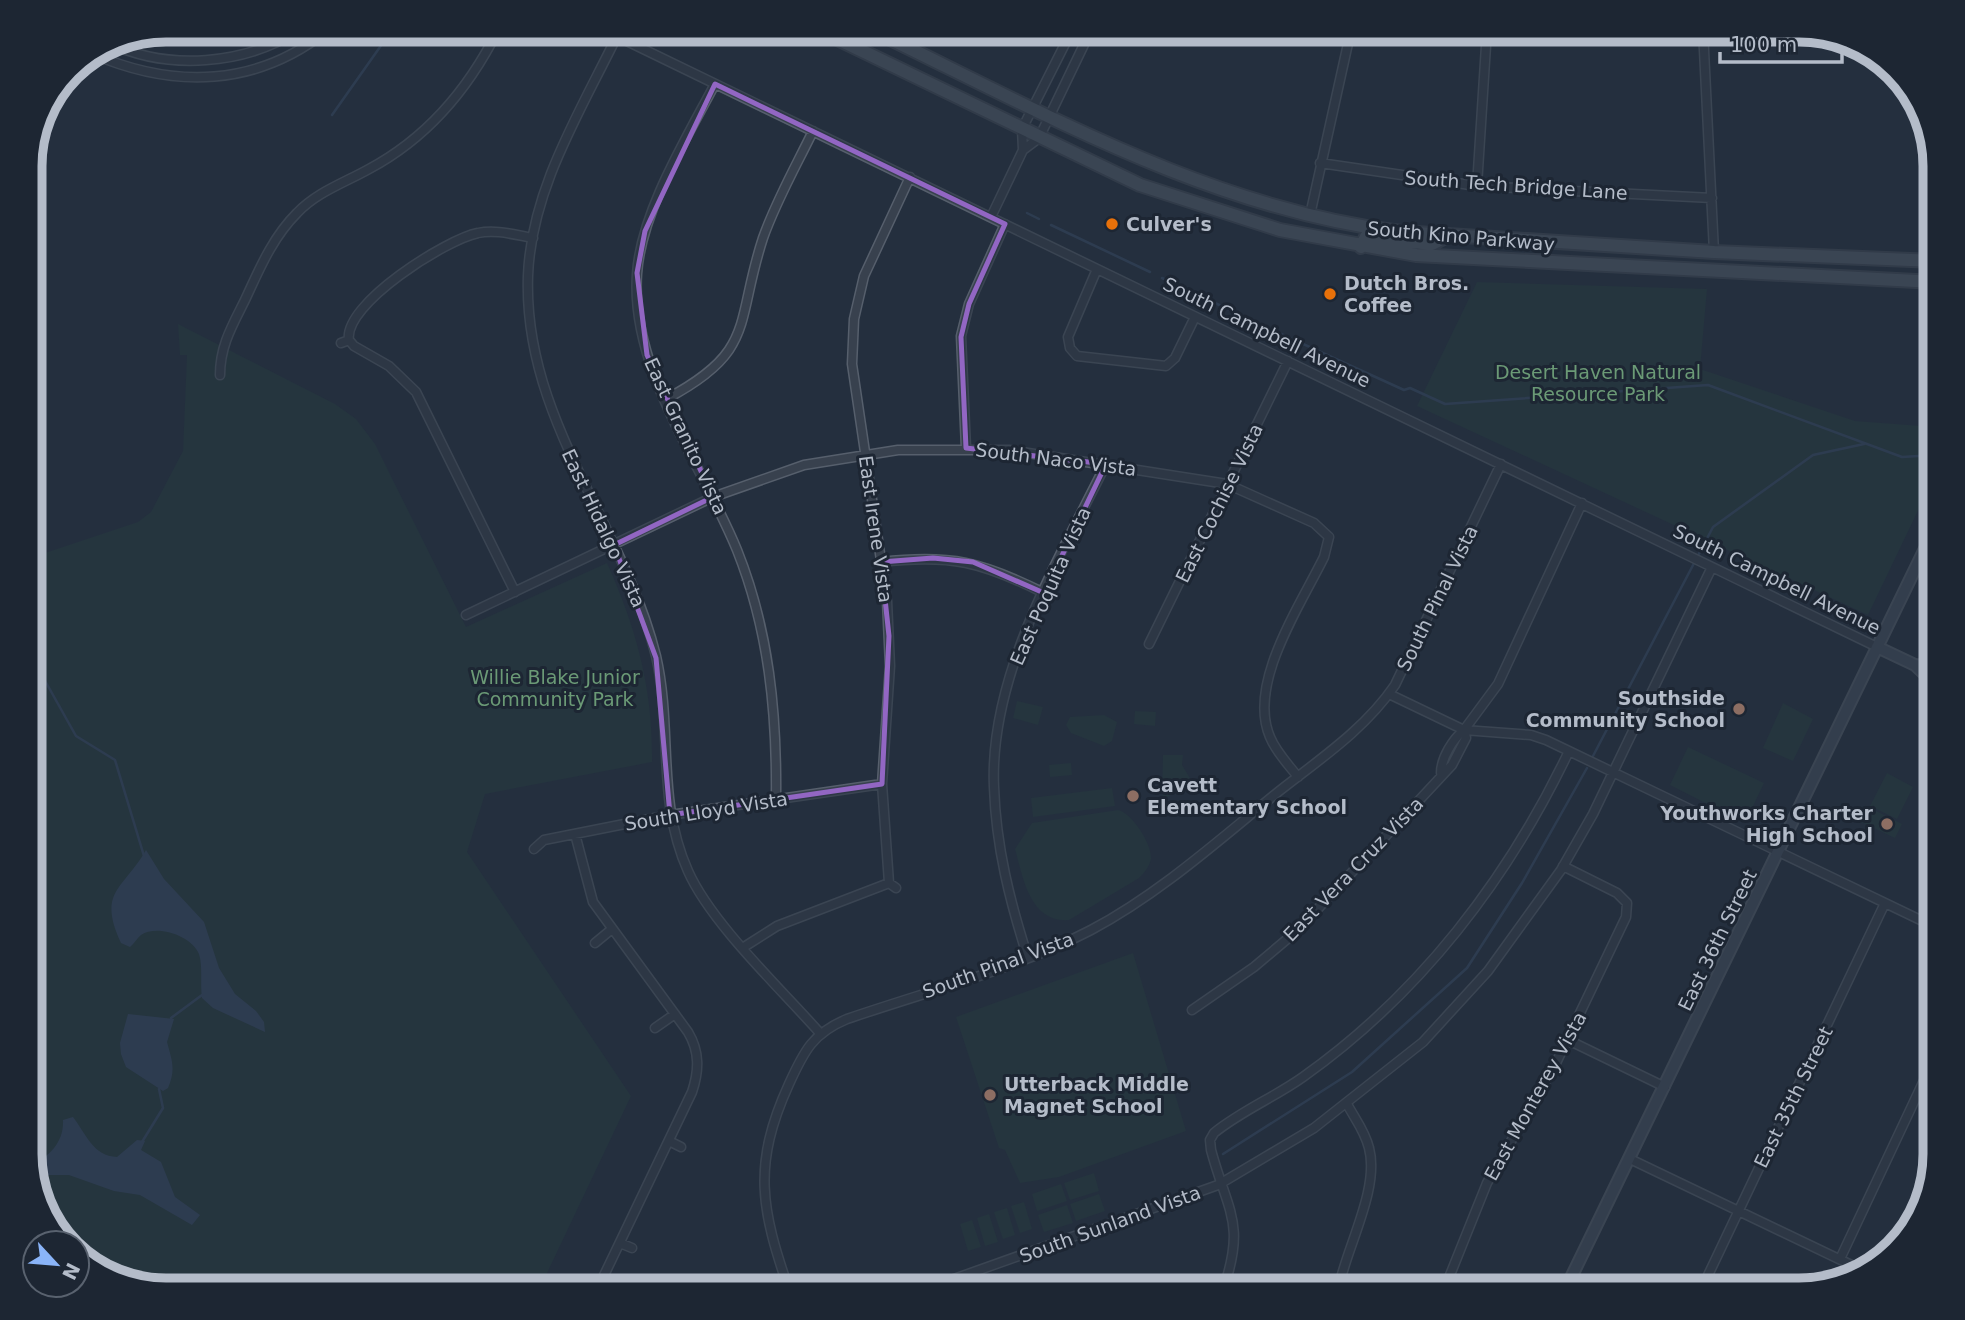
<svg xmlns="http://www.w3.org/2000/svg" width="1965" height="1320" font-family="'DejaVu Sans',sans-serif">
  <rect width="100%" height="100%" fill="#242f3e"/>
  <path fill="#263c3f" d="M1477,282L1707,289L1700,369L1855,421L1935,427V475L1868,615L1417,406Z
    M178,324L335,404L356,419L375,444L466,627L607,563C637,630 653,689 652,762L485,794L467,852L631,1096L539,1290H166L90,1267L77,1253V1243H67L48,1222L30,1163V558L138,522L151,512L183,451L187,355H180Z
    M1017,701L1043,707L1038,725L1013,718Z
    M1783,703L1813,719L1793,761L1763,748Z
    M1135,711L1156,712L1155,726L1134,724Z
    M1104,715L1117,722L1112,741L1104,746L1071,733L1066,725L1070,717Z
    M1688,747L1764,783L1745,823L1670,785Z
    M1163,755H1183L1182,765L1191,780L1165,799L1162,795Z
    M1071,763L1072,775L1050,777L1049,765Z
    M1887,773L1913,787L1897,819L1870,806Z
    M1112,788L1115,806L1033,817L1031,798Z
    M1868,807L1902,824L1895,838L1861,822Z
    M1118,810C1132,813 1152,844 1151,859C1149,867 1145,872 1139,878L1069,920C1030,923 1023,878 1015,849L1032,823Z
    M1133,953L1186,1131L1059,1177L1020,1183L1005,1150L999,1148L956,1017Z
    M1094,1173L1099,1191L1070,1200L1064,1183Z
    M1061,1184L1067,1201L1037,1211L1032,1194Z
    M1099,1194L1105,1211L1076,1221L1070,1204Z
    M1024,1202L1032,1229L1020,1233L1011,1206Z
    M1067,1205L1073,1223L1044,1232L1038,1215Z
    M1007,1208L1015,1235L1003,1239L994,1212Z
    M989,1214L998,1242L985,1246L977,1218Z
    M972,1220L981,1247L968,1251L960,1224Z"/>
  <path fill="#394c67" d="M146,850L164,879L204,922L219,968L235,994L256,1011L264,1022L265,1032L213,1008L202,998C200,984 203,966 199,954C192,936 157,924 141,935C137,938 134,944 130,947L121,943C97,891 123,890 146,850Z
    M128,1014L174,1019L167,1042C172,1061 176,1069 168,1088L163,1091L126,1067L121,1054L120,1043Z
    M73,1117C86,1134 93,1156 117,1157L137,1140L145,1141L141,1150L161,1162L175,1197L200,1215L192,1225L140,1195L114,1191L69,1175H34L31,1165C50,1156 64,1142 63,1120Z"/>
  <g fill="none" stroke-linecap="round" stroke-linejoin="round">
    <path stroke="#394c67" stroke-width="2.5" d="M332,115L392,30
      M1027,213L1039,219
      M1051,225L1150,272
      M1162,278L1232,311
      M1244,317L1404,390L1410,388L1445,404L1708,385L1902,457L1935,455
      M30,654L76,736L115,760L144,856
      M1593,756L1713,527L1813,455L1864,444
      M171,1018L202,995
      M142,1142L163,1108L159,1089
      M1223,1154L1352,1072L1467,968L1522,883L1587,768"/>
    <g stroke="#565f6c" stroke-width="11">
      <path id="street" d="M604,30L1877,647
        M1595,30H1696
        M1703,30L1714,252
        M617,36C580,112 531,190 528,276C523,419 623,523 656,656C673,730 656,800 688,871C711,923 780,988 819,1032
        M109,43C168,71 245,65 299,30
        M93,54C174,89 257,87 328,30
        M715,84C686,139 641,212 637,274C630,370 702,464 737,550C769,630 777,713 776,799
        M1023,150L1039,138L1091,30
        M1320,163L1477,186L1712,198
        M1477,186L1487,30
        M1310,215L1351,30
        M991,217L1023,150L1022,129L1072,30
        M1097,269L1068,337L1070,348L1077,356L1166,366L1175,358L1195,317
        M349,340C343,304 447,239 478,233C496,229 515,235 533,238
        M341,343L349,340L354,346L389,366L416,392L515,592
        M220,375C220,346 232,326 245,300C259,270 272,238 297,213C317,192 344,183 369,169C427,138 469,88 498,30
        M666,399C757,351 735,323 763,238C776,201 796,166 813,131
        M966,448L961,336L969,304L1005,224
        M881,562C951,554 982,562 1044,593
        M466,615L713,497L804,465L898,450H1009L1227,484L1314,523L1329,537
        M1149,644L1288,361
        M1389,694L1464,730L1531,735L1546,740L1935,927
        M1464,730L1498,684L1582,503
        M1298,777C1288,764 1276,752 1270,737C1247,684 1300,606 1324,557L1329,537
        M575,834L593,902L688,1032C700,1052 699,1071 692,1092L597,1290
        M534,849L544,840L670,815L882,784
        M896,888L889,883L882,784L890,666L887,601L852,364L854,319L864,276L910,177
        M595,943L612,929
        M744,947L777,926L889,883
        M1028,958C1010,902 996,847 994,787C989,675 1058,561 1106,464
        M1192,1010L1254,967L1298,930L1452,765L1466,738L1464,730C1453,739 1441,758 1441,773
        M655,1028L675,1014
        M1568,1040L1665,1087
        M669,1141L681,1147
        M1630,1159L1866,1272
        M620,1243L632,1248
        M1840,1259L1935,1057
        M789,1290C761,1209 752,1165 789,1084C804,1051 813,1033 847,1019C928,991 1014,970 1091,930C1159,894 1219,840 1278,792C1320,759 1365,729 1395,685L1501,464
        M923,1290L1218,1185L1314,1128L1423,1042L1488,971L1561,870L1593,814L1712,567
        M1223,1290C1246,1223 1228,1213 1211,1150L1210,1140L1214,1133C1241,1111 1275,1097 1303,1077C1420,994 1508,879 1569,751
        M1338,1290C1346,1248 1380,1189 1369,1148C1365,1131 1355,1119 1347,1104
        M1444,1290L1487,1183L1556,1063L1626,917L1627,903L1617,893L1563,866
        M1701,1290L1885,903"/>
    </g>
    <g stroke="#565f6c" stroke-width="14">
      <path id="secondary" d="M1877,647L1915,665L1935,667
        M1915,665L1935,684
        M1565,1290L1935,528"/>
    </g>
    <g stroke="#414a57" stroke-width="16">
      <path id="primary" d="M819,30L1140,185L1280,230L1416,255L1935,282
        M872,30C1042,112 1211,209 1401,232L1714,252L1935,261
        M1361,247L1366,237L1432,244L1449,235"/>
    </g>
    <use href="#street" stroke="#38414e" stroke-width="8"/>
    <use href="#secondary" stroke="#465061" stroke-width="10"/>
    <use href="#primary" stroke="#56606e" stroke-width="12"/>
  </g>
  <path d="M0 0H1965V1320H0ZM715,84L1005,224L969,304L961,337L966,448L1106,464L1044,593L973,562L933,558L881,562L889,636L882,784L670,815L656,658L614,545L713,497L647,355L637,273L645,231Z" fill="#242f3e" fill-opacity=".55" fill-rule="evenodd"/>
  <path fill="none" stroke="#9266c3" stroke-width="5" stroke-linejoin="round" d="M715,84L1005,224L969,304L961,337L966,448L1106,464L1044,593L973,562L933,558L881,562L889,636L882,784L670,815L656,658L614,545L713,497L647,355L637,273L645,231Z"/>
  <g fill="#e8710a" stroke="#1d2633" stroke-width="2.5">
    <circle cx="1112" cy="224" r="7"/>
    <circle cx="1330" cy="294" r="7"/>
  </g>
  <g fill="#8d6e63" stroke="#1d2633" stroke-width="2.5">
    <circle cx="1739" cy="709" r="7"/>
    <circle cx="1133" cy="796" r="7"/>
    <circle cx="1887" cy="824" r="7"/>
    <circle cx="990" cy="1095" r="7"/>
  </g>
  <g text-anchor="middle" stroke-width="6" stroke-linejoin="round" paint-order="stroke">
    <g font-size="19" fill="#b4bcc9" stroke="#1d2633">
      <text transform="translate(1516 185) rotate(4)" y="7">South Tech Bridge Lane</text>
      <text transform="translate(1461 236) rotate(5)" y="7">South Kino Parkway</text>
      <text transform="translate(1267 332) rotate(26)" y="7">South Campbell Avenue</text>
      <text transform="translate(686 436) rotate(65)" y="7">East Granito Vista</text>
      <text transform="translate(1056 459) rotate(7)" y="7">South Naco Vista</text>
      <text transform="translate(1219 503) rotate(-64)" y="7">East Cochise Vista</text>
      <text transform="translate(604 528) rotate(65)" y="7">East Hidalgo Vista</text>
      <text transform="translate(876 529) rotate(82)" y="7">East Irene Vista</text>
      <text transform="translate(1777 579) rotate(26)" y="7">South Campbell Avenue</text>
      <text transform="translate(1050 586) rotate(-66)" y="7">East Poquita Vista</text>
      <text transform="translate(1437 598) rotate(-64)" y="7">South Pinal Vista</text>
      <text transform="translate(706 811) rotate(-9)" y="7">South Lloyd Vista</text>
      <text transform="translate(1353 869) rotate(-46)" y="7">East Vera Cruz Vista</text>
      <text transform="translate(1717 940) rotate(-64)" y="7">East 36th Street</text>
      <text transform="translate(998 965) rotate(-20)" y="7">South Pinal Vista</text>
      <text transform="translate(1535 1096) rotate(-61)" y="7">East Monterey Vista</text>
      <text transform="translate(1793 1097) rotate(-64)" y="7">East 35th Street</text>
      <text transform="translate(1110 1224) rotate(-20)" y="7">South Sunland Vista</text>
    </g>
    <g font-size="19" font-weight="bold" fill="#b4bcc9" stroke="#1d2633" text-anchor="start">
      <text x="1126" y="231">Culver's</text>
      <text x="1344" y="290">Dutch Bros.<tspan x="1344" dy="22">Coffee</tspan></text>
      <text x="1725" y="705" text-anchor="end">Southside<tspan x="1725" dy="22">Community School</tspan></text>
      <text x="1147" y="792">Cavett<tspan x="1147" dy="22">Elementary School</tspan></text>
      <text x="1873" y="820" text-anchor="end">Youthworks Charter<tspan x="1873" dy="22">High School</tspan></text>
      <text x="1004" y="1091">Utterback Middle<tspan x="1004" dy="22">Magnet School</tspan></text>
    </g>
    <g font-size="19" fill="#6b9a76" stroke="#1d2633">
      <text x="1598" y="379">Desert Haven Natural<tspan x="1598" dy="22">Resource Park</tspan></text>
      <text x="555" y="684">Willie Blake Junior<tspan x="555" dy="22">Community Park</tspan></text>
    </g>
  </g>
  <path d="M0 0H1965V1320H0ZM166 42H1799A124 124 0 0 1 1923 166V1154A124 124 0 0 1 1799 1278H166A124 124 0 0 1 42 1154V166A124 124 0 0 1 166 42Z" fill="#1d2633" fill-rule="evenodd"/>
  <path fill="none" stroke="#b4bcc9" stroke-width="9" d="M166 42H1799A124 124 0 0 1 1923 166V1154A124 124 0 0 1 1799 1278H166A124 124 0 0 1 42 1154V166A124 124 0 0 1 166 42Z"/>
  <g transform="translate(56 1264) rotate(116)"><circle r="33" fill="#1d2633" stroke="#59626f" stroke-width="2"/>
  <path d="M0-5L12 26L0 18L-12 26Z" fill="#8ab4f8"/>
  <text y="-10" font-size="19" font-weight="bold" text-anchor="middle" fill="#b4bcc9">N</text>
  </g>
  <path d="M1720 52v10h122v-10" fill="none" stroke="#b4bcc9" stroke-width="3.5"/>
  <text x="1730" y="52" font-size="21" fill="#b4bcc9" stroke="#1d2633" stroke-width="5" paint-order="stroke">100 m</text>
</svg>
